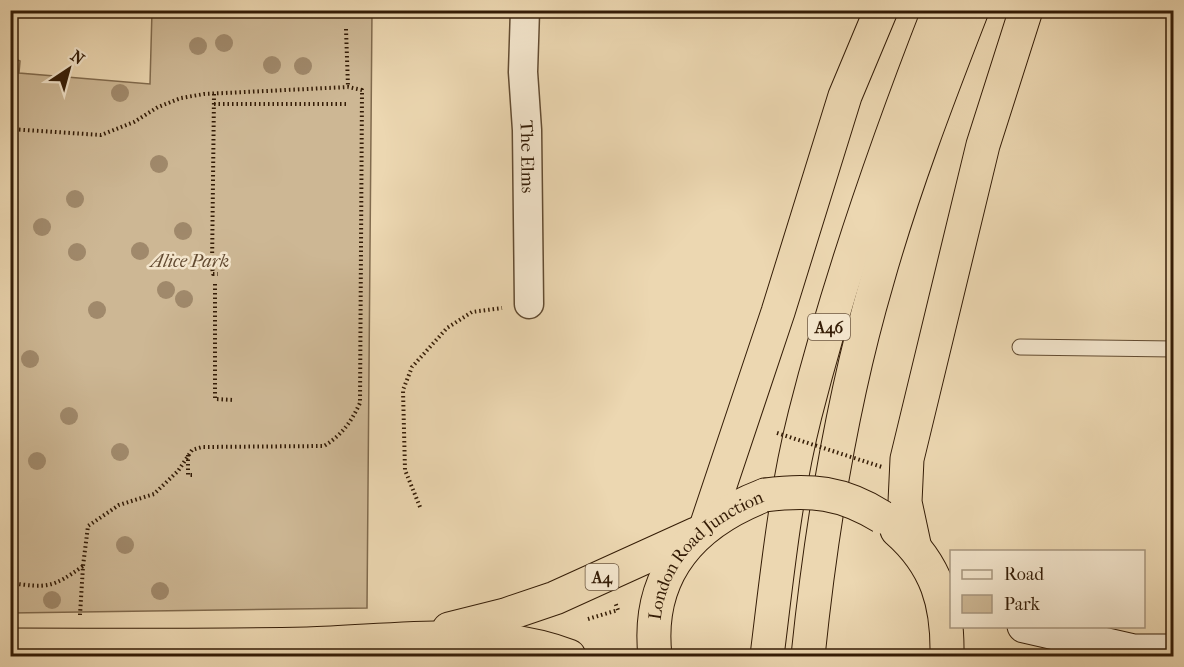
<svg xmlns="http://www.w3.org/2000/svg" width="1184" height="667" font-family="'IM FELL French Canon',serif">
  <rect width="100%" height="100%" fill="#ecd7b1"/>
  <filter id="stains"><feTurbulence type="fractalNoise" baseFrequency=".00333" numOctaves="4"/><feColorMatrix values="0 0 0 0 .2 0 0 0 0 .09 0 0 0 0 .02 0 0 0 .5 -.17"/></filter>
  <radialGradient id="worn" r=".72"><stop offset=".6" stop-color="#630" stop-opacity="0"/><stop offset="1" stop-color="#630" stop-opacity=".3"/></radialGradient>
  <path fill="#cdb794" stroke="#806a4d" stroke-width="1.5" d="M152,11H372L367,608L11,613V57L20,61L19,73L150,84Z"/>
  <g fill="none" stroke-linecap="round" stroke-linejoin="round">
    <g stroke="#624b31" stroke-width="17">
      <path id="lane" d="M1020,347L1174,349"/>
    </g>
    <g stroke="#624b31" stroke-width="31">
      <g id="street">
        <path id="s1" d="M525,10L523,72L527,130L529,304"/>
      </g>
    </g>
    <g stroke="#341c06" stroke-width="35">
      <path id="secondary" d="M1024,626L1134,651
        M1113,654L1134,651H1174"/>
    </g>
    <g stroke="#341c06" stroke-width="35">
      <g id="highway">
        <path d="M707,524L778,312L845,96L881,10"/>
        <path d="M897,530C937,565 948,604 947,656"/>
        <path d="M914,544L905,502L907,459L983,145L1026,10"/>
        <path d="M449,629L505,615L555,598L696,534"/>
        <path d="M10,645C109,645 208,646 307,644C389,642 490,625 569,656"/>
        <path id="s2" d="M655,656C646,574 692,523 765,495"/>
        <path d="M767,656C777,576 785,494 805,415C840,277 887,143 939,10"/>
        <path d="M808,656C821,530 841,404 877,281C903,189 937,100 972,10"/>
      </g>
    </g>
    <path stroke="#341c06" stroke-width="4" stroke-dasharray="1.5 3" stroke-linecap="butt" d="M346,29L348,87
      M214,94L212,267L213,274H218
      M214,104H348
      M10,129L101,135L134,122L158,107L181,98L204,94L348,87L362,90L360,403C351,422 342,435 324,446L202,447L192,450L178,471L154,494L119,505L88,526L83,566
      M215,284V399L233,400
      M188,455V475H193
      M420,507L405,470L403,390L412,367L447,328L472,312L502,308
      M10,583C48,588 52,588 83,566L80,615
      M588,619L618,610L615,602
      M1001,656L1011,652"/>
    <use href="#lane" stroke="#f3e5cc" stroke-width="15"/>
    <use href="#street" stroke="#f3e5cc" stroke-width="28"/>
    <use href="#secondary" stroke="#f3e5cc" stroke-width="33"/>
    <use href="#highway" stroke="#ecd7b1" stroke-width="33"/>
    <g stroke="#341c06" stroke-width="35" stroke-linecap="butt">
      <path id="highway-bridge" d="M765,495C811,489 842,492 882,517"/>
    </g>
    <path stroke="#341c06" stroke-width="4" stroke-dasharray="1.5 3" stroke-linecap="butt" d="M777,433L882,467"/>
    <use href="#highway-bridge" stroke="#ecd7b1" stroke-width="33"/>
  </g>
  <g fill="#a0896b">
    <circle cx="224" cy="43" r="9"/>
    <circle cx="198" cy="46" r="9"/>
    <circle cx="272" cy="65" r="9"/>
    <circle cx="303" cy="66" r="9"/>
    <circle cx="120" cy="93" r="9"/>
    <circle cx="159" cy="164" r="9"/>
    <circle cx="75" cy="199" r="9"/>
    <circle cx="42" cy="227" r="9"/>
    <circle cx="183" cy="231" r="9"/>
    <circle cx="140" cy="251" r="9"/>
    <circle cx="77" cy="252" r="9"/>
    <circle cx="166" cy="290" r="9"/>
    <circle cx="184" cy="299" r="9"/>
    <circle cx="97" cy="310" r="9"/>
    <circle cx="30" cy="359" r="9"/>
    <circle cx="69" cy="416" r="9"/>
    <circle cx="120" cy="452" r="9"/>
    <circle cx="37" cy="461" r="9"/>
    <circle cx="125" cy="545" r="9"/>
    <circle cx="160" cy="591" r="9"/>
    <circle cx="52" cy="600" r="9"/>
  </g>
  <g text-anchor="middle" stroke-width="5" stroke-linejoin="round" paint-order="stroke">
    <g fill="#f3e5cc" stroke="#6d5841" stroke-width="1.5">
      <rect x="808" y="314" width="42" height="26" rx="4.5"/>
      <rect x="585.5" y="564" width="33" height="26" rx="4.5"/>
    </g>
    <g font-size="16" font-weight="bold" fill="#341c06">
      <text x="829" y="333">A46</text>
      <text x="602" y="583">A4</text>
    </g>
    <g font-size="18" fill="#341c06" stroke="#f3e5cc">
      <text dy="6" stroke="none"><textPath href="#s1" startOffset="147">The Elms</textPath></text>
      <text dy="6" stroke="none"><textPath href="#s2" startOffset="123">London Road Junction</textPath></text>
    </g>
    <g font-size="18" font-style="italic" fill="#624a31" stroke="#f3e5cc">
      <text x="190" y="267">Alice Park</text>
    </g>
  </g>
  <rect width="1184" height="667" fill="none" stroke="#ecd7b1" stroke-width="36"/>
  <rect x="12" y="12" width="1160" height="643" fill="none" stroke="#341c06" stroke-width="3"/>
  <rect x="18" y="18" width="1148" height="631" fill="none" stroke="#341c06" stroke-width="1.5"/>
  <rect x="950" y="550" width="195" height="78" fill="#f3e5cc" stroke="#a7957d" stroke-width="1.5"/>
  <rect x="962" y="570" width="30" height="9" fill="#f3e5cc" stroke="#a7957d" stroke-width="1.5"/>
  <text x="1004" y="580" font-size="18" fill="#341c06">Road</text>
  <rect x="962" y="595" width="30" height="18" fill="#cdb794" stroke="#a7957d" stroke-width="1.5"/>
  <text x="1004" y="610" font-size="18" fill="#341c06">Park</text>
  <g transform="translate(69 69) rotate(36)" stroke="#f3e5cc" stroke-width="4.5" paint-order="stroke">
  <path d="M0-4.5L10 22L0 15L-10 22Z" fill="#341c06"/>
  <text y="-9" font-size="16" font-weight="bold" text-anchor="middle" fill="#341c06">N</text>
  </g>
  <rect width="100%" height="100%" filter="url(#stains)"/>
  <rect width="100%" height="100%" fill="url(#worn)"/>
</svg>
